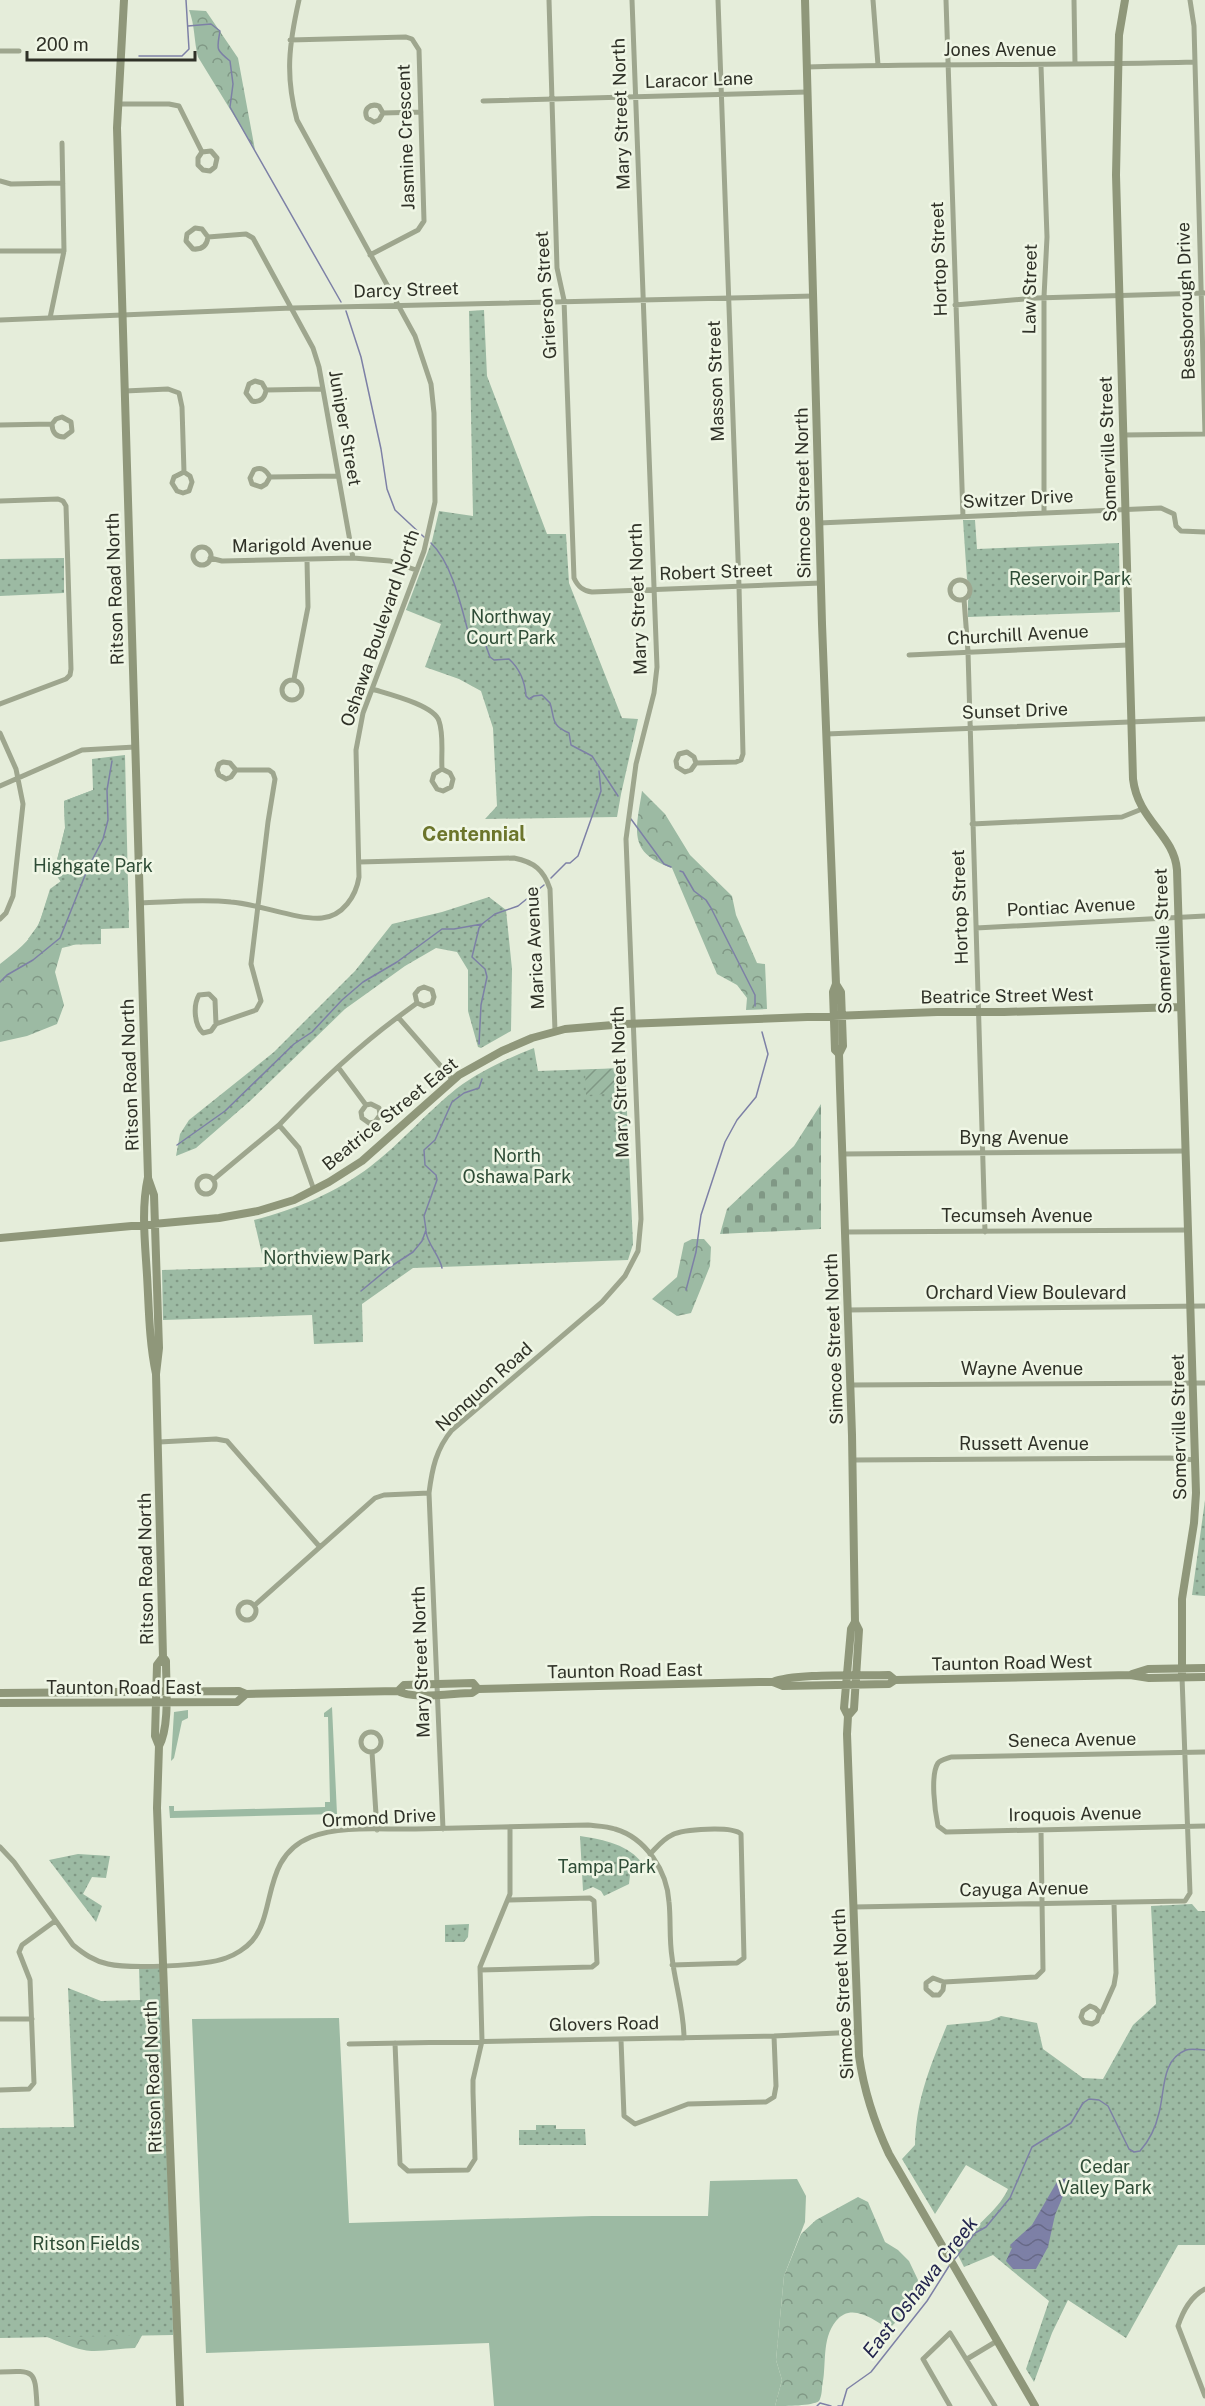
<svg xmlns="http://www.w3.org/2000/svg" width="1205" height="2406" font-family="'Public Sans',sans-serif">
  <defs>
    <pattern id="forest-crowns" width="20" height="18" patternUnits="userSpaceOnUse" patternTransform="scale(1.5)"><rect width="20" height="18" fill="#9cbaa3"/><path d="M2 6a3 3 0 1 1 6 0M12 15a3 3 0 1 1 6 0" fill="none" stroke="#809885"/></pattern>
    <pattern id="cemetery-stones" width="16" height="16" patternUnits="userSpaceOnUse" patternTransform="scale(1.5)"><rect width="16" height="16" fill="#9cbaa3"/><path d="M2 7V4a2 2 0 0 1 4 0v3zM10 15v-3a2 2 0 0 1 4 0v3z" fill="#809885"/></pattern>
    <pattern id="park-dots" width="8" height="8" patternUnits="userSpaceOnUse" patternTransform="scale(1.5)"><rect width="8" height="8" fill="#9cbaa3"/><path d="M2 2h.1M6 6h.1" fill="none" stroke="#809885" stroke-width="1.8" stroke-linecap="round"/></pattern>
    <pattern id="garden-furrows" width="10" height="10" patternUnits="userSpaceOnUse" patternTransform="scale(1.5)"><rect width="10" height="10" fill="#9cbaa3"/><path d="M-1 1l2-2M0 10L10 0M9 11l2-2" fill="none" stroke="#809885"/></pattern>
    <pattern id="water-waves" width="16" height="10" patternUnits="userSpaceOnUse" patternTransform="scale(1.5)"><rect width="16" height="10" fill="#7d80a6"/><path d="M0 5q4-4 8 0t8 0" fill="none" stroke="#676987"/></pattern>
  </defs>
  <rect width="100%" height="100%" fill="#e5edda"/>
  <path fill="#9cbaa3" d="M332,1707L337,1814L170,1818L169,1806H174V1811L325,1807V1802H330L328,1717H324V1713Z
    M188,1710V1718L182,1721L174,1758L171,1761L174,1712Z
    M339,2018L349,2223L592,2216H708L710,2181L797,2179L806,2196L805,2222L784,2276L776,2360L782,2380L775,2406H494L489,2343L206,2353L192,2019Z"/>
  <path fill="url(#forest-crowns)" d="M189,10L206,11L238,58L255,150L198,57C194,42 195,25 189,10Z
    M119,763L129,911C119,921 112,922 100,929C83,939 85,943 62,948L55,972L64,1005L57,1024L27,1036L0,1042V964C14,953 32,940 39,923C47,906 45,893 61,882L54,872L65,828L64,801L93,790Z
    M642,791L665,814L690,855L732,896L736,915L757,963L765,964L767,1009L746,1010L747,998L737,985L717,974L672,868C627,853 636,830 642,791Z
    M692,1239H704L711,1247L710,1266L691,1313L677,1316L652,1299L677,1277L684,1243Z
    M858,2197L868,2202L885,2242L898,2250L909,2261L918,2280L922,2295L889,2329C873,2319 851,2302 836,2321C821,2339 827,2366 822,2387C822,2391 821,2398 819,2401C812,2406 786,2406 775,2406L782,2380L776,2360L784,2276L801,2234L816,2220Z
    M144,2332L135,2348C120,2348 97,2353 84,2350C69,2347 54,2339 39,2334Z"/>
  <path fill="url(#cemetery-stones)" d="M821,1104V1229L720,1234L727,1209L794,1146Z"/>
  <path fill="url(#park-dots)" d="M484,310L487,376L547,534H566L569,583L622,718L638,719L621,794L617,817L485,819L497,806L493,728L481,691L459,679L425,667L441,624L406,610L432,541L439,511L473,516L469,311Z
    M963,520H975L977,549L1119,543L1120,612L968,617V601L972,588L967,579Z
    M64,558V593L0,596V559Z
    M125,755L129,928L101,929V944L57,945L28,939L39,924L50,889L61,881L54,872L65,828L64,801L93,790L92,759Z
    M489,897L506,910L512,969L511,1031L481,1048L478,1047L468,1011V970L457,952L436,948L405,966L345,1009L250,1101L196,1148L176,1156L180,1134L189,1120L274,1052L355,971L392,924L442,912Z
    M534,1048L538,1071L625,1068L633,1244L628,1260L413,1268L362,1304L363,1342L314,1344L312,1315L163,1320L162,1270L265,1267L254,1220C296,1209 336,1193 371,1166C401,1143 426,1113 456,1089C480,1071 506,1059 534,1048Z
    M1205,1500V1596L1192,1595Z
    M580,1836C605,1840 628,1844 644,1865L630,1875L629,1884L604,1896L601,1891L593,1887L583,1891Z
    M78,1854L110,1856L106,1878L92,1877L83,1894L102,1906L96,1922L49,1860Z
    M1192,1904L1198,1911H1205V2245H1178L1126,2338L1068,2300L1052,2333L1034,2382L1026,2369L1049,2301L993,2255L964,2267L955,2249C971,2228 997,2213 1008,2189L966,2165L935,2214L902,2159L915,2145C916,2099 930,2067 947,2025L989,2021L1001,2016L1037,2023L1043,2049L1083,2078L1103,2079L1133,2025L1156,2004L1151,1906Z
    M469,1924L468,1937L464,1942H445V1925Z
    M163,1965L171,2155L173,2335L0,2338V2128L74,2127L68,1988L101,2001L140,2000L139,1966Z
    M536,2125H556V2129H585L586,2145H519V2130H536Z"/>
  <path fill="url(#garden-furrows)" d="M625,1068L626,1098L606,1099V1094L586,1095L585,1070Z"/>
  <path fill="url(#water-waves)" d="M1071,2177L1055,2215L1048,2247L1036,2269H1013L1006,2261L1012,2248L1010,2245L1032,2225L1058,2180Z"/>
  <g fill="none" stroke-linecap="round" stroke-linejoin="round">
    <path stroke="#7d80a6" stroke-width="1.5" d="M188,26L211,24L220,31C217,49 215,49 230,61L233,84L230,107L341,302
      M139,56H182L189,49L186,0
      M346,311L361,357L381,449L387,489L395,510L424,537
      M431,543C453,564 462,610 470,639L486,646L490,657L494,660L509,659C520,669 525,682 526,696L529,699L534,696L542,695L550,703C555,718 550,725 569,733L571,745L592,756L618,796
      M631,819L664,864L671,867
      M680,871L683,872L694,891L706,900L711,908L755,995V1006
      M551,878L566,863H570L578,856L601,791L599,771
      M0,982L7,975L33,960L60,938L88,868L103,839L108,820L107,790L112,761
      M479,1044L481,1005L487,977L485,969L472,957L479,928L482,924L495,914L518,906L544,885
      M177,1145L225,1111L294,1044L312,1032L342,1000L363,982L397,962L442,929H454L482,924
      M426,1231C427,1244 439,1254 442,1268
      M686,1290L696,1252L701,1215L725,1142L737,1120L756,1097L768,1054L762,1032
      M361,1291L390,1267L413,1252L422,1241L426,1230L424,1216L437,1180L436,1175L425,1165L424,1150L435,1140L452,1102L464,1093L479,1088L482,1079
      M954,2260L975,2233L986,2227L1010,2198L1032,2147L1071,2123L1083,2103L1089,2099L1099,2100L1108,2106L1129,2149L1134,2152L1140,2151C1149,2141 1156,2126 1159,2113C1165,2091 1161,2060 1186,2050C1191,2048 1199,2050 1205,2050
      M817,2406L820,2403L831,2406
      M838,2406H842L847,2389L871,2372L927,2301L949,2266"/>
    <path stroke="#9ea68e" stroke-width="5" d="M549,0L557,268L564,300L574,578C578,587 583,591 592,592L821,583
      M873,0L878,65
      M946,0L963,517
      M1074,0L1075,64
      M1190,0L1194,26L1205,434
      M290,40L406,37L412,39L419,50L424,221L418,230L370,255
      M0,51H19
      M1041,66L1047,237L1044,297V513
      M807,67C936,63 1065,66 1194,62
      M483,101L807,92
      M118,104H169L179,106L202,152L198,158V165L203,170L210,171L215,167L217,158L211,151L202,152
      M383,113L379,120L374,122L367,118C363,109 370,103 379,106L383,113L421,112
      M0,181L11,184L63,183
      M208,237C207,245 203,250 193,249L186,241L187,234L195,228L202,229L208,237L246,234L253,238L313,348L319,367L353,558
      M0,251H64
      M955,305L1036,298L1205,293
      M50,318L64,251L62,143
      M0,320L292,308L814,296
      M266,390C265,398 260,403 252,401L246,393L249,384L255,381L262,383L266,390L322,389
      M125,391L168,389L179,393L182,407L184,472L190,476L192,482L189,491L183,493L177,491L172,483L174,477L184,472
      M0,425L52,424L56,419L62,417L71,422L72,431L64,437C56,437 52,432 52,424
      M1123,435L1205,434
      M270,477C266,470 261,466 254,470L250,478L252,484L261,487L266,484L270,477L338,476
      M0,501L58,499L63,501L66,506L71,669L70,675L66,679L0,704
      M819,523L1161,508L1174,514L1176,526L1181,531L1205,532
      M193 556a9 9 0 1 1 18 0a9 9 0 1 1-18 0Z
      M210,558L222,561L353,558L390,561L416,570
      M950 590a10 10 0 1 1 20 0a10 10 0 1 1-20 0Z
      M964,599L968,652L985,1232
      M909,655L1128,645
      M294,679L308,607L307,560
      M282 690a10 10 0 1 1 20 0a10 10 0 1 1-20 0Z
      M372,689C388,694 434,705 439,721C444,735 441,754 442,769L450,773L453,779L451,787L443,791L437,789L432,781L434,774L442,769
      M0,733L16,769L23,804L13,896L6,913L0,919
      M826,734L1205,719
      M696,763L694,757L687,752L679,754L676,761L677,767L685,772L691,770L696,763L736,762L741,760L743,754L739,586L718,0
      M0,786L82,750L135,747
      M972,824L1122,817L1142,809
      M359,862L514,858C534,862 544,870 550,889L555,1031
      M140,903C170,902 201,899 231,902C259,904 296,920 322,918C343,916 356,896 359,877L356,750L363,713L424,551L435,502L434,413L431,384L415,336L297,120C285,76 289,44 299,0
      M976,928L1205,916
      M398,1017L417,1003L424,1006L432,1003L434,997L432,990L424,987L419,989L415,994L417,1003
      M216,1024L215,1000L209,994L199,995C193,1005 194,1025 203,1033L211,1031L216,1024L256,1010L261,1001L251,964L268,822L275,779L273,773L269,770H236L231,777L226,779L219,775L217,770L219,764L223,762L230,763L236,770
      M338,1067L366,1105L361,1112L362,1118L369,1123L375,1122L380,1115L379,1108L371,1104L366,1105
      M843,1154L1186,1151
      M197 1185a9 9 0 1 1 18 0a9 9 0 1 1-18 0Z
      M214,1179L279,1125
      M314,1190L299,1148L279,1125C316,1086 355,1049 398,1017L452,1079
      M846,1232L1188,1230
      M847,1310L1205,1306
      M850,1385L1205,1383
      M159,1442L216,1439L227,1441L319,1546
      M853,1460L1170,1458L1196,1460
      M238 1611a9 9 0 1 1 18 0a9 9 0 1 1-18 0Z
      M255,1605L375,1498L384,1495L429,1493
      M361 1742a10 10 0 1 1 20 0a10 10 0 1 1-20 0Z
      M372,1752L377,1830
      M1205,1752L951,1757C946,1759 941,1760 938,1763C930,1775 935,1812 938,1826L946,1832L1205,1826
      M443,1829L429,1493C432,1469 436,1449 452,1430L602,1302L625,1276L638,1251L641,1219L626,839L636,764L654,693L657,667L632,0
      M0,1847L14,1862L73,1945C84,1954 94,1961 108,1964C130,1969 205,1966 226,1958C235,1955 246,1948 252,1941C277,1912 261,1857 311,1837C342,1825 382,1830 415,1829C473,1828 530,1826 588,1825C597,1826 607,1826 615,1829C646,1838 667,1871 669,1902C671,1920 669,1938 672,1957C675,1984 684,2010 684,2038
      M650,1854C657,1847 663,1839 672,1835C683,1829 732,1826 741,1834L744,1958L737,1963L672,1965
      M853,1907L1185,1901L1190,1893L1182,1677
      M480,1970L592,1967L597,1963L594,1901L590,1898L509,1900
      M944,1982L943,1990L939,1995H933L926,1989V1983L933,1978L944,1982L1036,1977L1043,1970L1041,1830
      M1100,2013L1097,2021L1092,2024L1084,2022L1081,2017L1083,2011L1090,2006L1095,2008L1100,2013L1102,2012L1114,1985L1116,1973L1114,1903
      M0,2019H32
      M621,2040L624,2116L635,2124L688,2104L766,2102L774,2097L776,2086L774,2036
      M395,2043L400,2164L408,2171L468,2170L475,2159L473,2092V2080L482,2041L480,1967L510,1894V1827
      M349,2044L774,2036L858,2032
      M0,2090L29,2089L34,2083L30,1980L19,1952L22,1945L55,1921
      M1205,2289C1190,2297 1183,2311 1178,2326L1205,2396
      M967,2359L997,2341
      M0,2372C36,2370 35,2371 37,2406
      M950,2406L923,2359L950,2333L995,2406"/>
    <path stroke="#8f977a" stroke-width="8" d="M124,0L117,128L148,1177C141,1209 145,1242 147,1275C149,1308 149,1341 156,1374
      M805,0L822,624L836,984L833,992L835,1050L839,1054L840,1088L852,1435L855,1622L859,1630L854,1709L848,1716L847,1734L859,2056C864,2091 874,2122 889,2154L1035,2406
      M1125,0L1119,35L1116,175L1133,779C1138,821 1174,834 1177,870L1196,1493L1194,1523L1182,1599V1677
      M836,984L841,992L843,1046L839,1054
      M148,1178L154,1195L159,1348L156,1374L163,1657L166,1661C166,1685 170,1726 159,1746
      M0,1238L219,1218L258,1211L294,1200L329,1182L362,1161L459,1075L502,1051L532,1038L565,1029L625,1024L937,1012H1004L1181,1007
      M163,1657L157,1665L155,1736L159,1746L157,1808L180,2406
      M1132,1674L1148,1669L1205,1668
      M773,1682C794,1673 863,1676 889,1675L895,1680
      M398,1691L404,1685L473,1683L478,1689
      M0,1693L239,1691L246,1694L398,1691C411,1700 455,1693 472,1693L478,1689L759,1682H773L783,1686L889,1684L895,1680L1130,1675L1149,1678L1205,1677
      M0,1703L237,1702L246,1694
      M848,1716L844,1708L851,1629L855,1622"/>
  </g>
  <g text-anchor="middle" stroke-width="5" stroke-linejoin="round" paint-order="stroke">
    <g font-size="18" fill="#2f3127" stroke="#eff6e5">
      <text x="1000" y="56">Jones Avenue</text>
      <text transform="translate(699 80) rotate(-2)" y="6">Laracor Lane</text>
      <text transform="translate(621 114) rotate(-92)" y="6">Mary Street North</text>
      <text transform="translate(406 137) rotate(-92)" y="6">Jasmine Crescent</text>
      <text transform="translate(939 259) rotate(-92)" y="6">Hortop Street</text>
      <text transform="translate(1030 289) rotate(-89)" y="6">Law Street</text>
      <text transform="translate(406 290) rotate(-2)" y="6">Darcy Street</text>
      <text transform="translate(546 295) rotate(-94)" y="6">Grierson Street</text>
      <text transform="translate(1186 301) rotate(-92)" y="6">Bessborough Drive</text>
      <text transform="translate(716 381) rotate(-92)" y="6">Masson Street</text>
      <text transform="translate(345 428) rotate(80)" y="6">Juniper Street</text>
      <text transform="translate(1108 449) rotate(-92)" y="6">Somerville Street</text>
      <text transform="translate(803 493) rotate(-91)" y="6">Simcoe Street North</text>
      <text transform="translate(1018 499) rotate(-3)" y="6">Switzer Drive</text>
      <text transform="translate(302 545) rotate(-1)" y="6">Marigold Avenue</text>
      <text transform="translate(716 572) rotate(-2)" y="6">Robert Street</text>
      <text transform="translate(115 589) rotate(-92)" y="6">Ritson Road North</text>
      <text transform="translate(638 599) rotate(-92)" y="6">Mary Street North</text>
      <text transform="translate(380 628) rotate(-71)" y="6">Oshawa Boulevard North</text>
      <text transform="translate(1018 635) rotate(-3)" y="6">Churchill Avenue</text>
      <text transform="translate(1015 711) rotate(-2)" y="6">Sunset Drive</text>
      <text transform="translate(960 907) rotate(-92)" y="6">Hortop Street</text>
      <text transform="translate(1071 907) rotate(-3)" y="6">Pontiac Avenue</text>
      <text transform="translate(1163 941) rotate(-92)" y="6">Somerville Street</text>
      <text transform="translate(535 948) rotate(-93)" y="6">Marica Avenue</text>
      <text transform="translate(1007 996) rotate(-1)" y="6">Beatrice Street West</text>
      <text transform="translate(130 1075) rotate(-92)" y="6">Ritson Road North</text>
      <text transform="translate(620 1082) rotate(-92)" y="6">Mary Street North</text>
      <text transform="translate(390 1114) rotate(-39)" y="6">Beatrice Street East</text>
      <text x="1014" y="1144">Byng Avenue</text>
      <text x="1017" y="1222">Tecumseh Avenue</text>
      <text x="1026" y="1299">Orchard View Boulevard</text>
      <text transform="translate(834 1339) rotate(-92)" y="6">Simcoe Street North</text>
      <text x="1022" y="1375">Wayne Avenue</text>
      <text transform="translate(484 1387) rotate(-42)" y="6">Nonquon Road</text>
      <text transform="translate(1179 1427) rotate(-91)" y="6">Somerville Street</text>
      <text x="1024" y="1450">Russett Avenue</text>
      <text transform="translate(146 1569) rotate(-91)" y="6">Ritson Road North</text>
      <text transform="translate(421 1662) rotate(-92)" y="6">Mary Street North</text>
      <text transform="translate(1012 1663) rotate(-1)" y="6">Taunton Road West</text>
      <text transform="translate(625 1671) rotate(-1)" y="6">Taunton Road East</text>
      <text x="124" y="1694">Taunton Road East</text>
      <text transform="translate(1072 1740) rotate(-1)" y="6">Seneca Avenue</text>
      <text transform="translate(1075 1814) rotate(-1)" y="6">Iroquois Avenue</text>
      <text transform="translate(379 1818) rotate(-3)" y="6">Ormond Drive</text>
      <text transform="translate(1024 1889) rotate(-1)" y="6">Cayuga Avenue</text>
      <text transform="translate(843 1994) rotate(-93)" y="6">Simcoe Street North</text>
      <text transform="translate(604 2024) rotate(-1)" y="6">Glovers Road</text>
      <text transform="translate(153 2077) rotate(-92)" y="6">Ritson Road North</text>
    </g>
    <g font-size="18" fill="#2e4c36" stroke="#eff6e5">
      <text x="1070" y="585">Reservoir Park</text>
      <text x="511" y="623">Northway<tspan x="511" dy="21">Court Park</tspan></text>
      <text x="93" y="872">Highgate Park</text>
      <text x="517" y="1162">North<tspan x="517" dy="21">Oshawa Park</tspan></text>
      <text x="327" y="1264">Northview Park</text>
      <text x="607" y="1873">Tampa Park</text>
      <text x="1105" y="2173">Cedar<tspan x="1105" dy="21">Valley Park</tspan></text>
      <text x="86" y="2250">Ritson Fields</text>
    </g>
    <g font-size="20" font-weight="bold" fill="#6c752b" stroke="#eff6e5">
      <text x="474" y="841">Centennial</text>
    </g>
    <g font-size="20" font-style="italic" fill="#22244d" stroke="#eff6e5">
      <text transform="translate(920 2287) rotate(-52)" y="7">East Oshawa Creek</text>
    </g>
  </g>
  <path d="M27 51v9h168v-9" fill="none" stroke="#2f3127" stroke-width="3"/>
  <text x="36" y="51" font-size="18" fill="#2f3127" stroke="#eff6e5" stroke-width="4.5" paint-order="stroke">200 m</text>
</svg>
